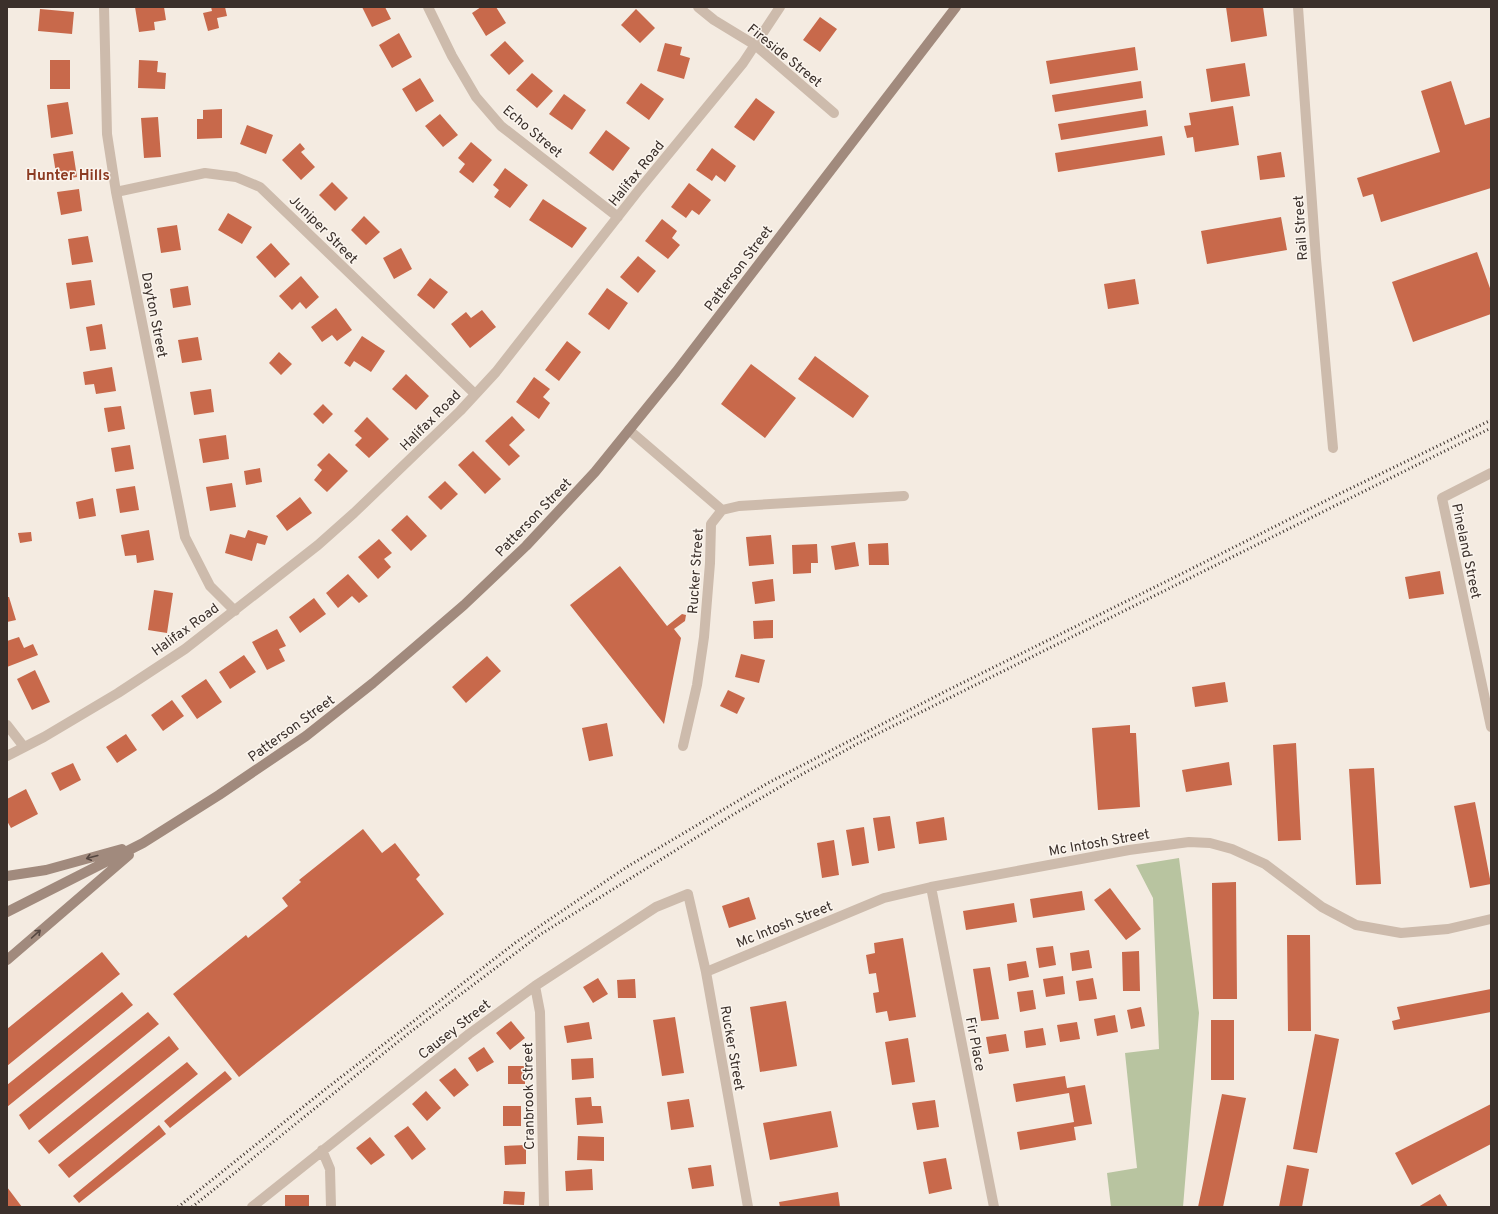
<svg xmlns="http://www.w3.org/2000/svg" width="1498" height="1214" font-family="Overpass,sans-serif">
  <rect width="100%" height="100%" fill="#f4ebe1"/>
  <path fill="#b8c4a0" d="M1179,858L1199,1013L1183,1207H1111L1107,1173L1137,1168L1125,1053L1159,1049L1153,898L1136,865Z"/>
  <path fill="#c8694b" d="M135,7H164L166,20L154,22L155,30L139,32Z
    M211,7H225L227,16L217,18L219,28L208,31L203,13L212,11Z
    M362,7H385L391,19L372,27Z
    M481,7H496L506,23L486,36L472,13Z
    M1226,7H1263L1267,36L1231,42Z
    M40,9L74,12L72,34L38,31Z
    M636,9L655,28L640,43L621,25Z
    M820,17L837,29L820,52L803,40Z
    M399,33L412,57L392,68L379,45Z
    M505,41L524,61L509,75L490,55Z
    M665,43L682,47L680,55L690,58L684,79L657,71Z
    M1135,47L1138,70L1050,84L1046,61Z
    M50,60H70V89H50Z
    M139,60L158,61L157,72L166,73L165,89L138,88Z
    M1245,63L1250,96L1211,102L1206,69Z
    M532,73L553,91L537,108L516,90Z
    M420,78L434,101L416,112L402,89Z
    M1141,81L1143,98L1055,112L1052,95Z
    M1451,81L1465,125L1491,117V188L1381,222L1373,194L1363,197L1357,178L1440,152L1421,91Z
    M641,83L664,99L649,120L626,103Z
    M564,94L586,110L572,130L549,114Z
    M756,98L775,112L754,141L734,127Z
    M68,102L73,134L51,138L47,105Z
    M1233,106L1239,145L1195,152L1193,137L1187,138L1184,126L1191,125L1189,113Z
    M222,109V138L197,139V119H203V110Z
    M1146,110L1148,126L1061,140L1058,124Z
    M440,114L458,135L443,147L425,126Z
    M158,117L161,157L144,158L141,118Z
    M247,125L273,135L266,154L240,144Z
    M606,130L630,148L613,171L589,153Z
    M1162,136L1165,155L1058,172L1055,153Z
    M471,142L492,160L473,183L459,172L465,164L458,158Z
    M300,143L305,149L301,152L315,167L301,180L282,160Z
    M712,148L736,166L725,182L716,175L712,181L696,170Z
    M73,151L77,177L57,180L53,154Z
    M1281,152L1285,177L1260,180L1257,156Z
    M505,168L528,185L510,208L494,197L499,190L493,185Z
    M332,182L348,198L335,211L319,195Z
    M689,183L711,200L699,215L692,210L686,218L671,207Z
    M79,189L82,211L61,215L57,192Z
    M543,199L587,228L572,248L529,220Z
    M228,213L252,227L242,244L218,230Z
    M364,216L380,232L366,245L351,230Z
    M1281,217L1287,250L1207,264L1201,231Z
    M662,219L677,231L672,238L680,245L668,259L645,241Z
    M177,225L181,250L161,253L157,228Z
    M88,236L93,262L72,265L68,239Z
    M271,243L290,264L275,278L256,257Z
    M401,248L412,269L394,279L383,258Z
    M1477,252L1491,291V314L1413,342L1392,282Z
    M638,256L656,271L638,293L620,277Z
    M301,276L319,297L306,309L300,302L292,310L279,296Z
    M430,278L448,292L434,309L417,295Z
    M1135,279L1139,304L1108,309L1104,284Z
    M91,280L95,305L70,309L66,283Z
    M188,286L191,305L173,308L170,289Z
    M607,288L628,303L609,330L588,314Z
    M336,308L352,330L337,341L332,335L322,342L311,327Z
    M482,310L496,327L470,348L451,324L466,312L471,318Z
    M102,324L106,349L90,351L86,327Z
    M362,336L385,351L371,372L354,361L350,367L344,363Z
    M198,337L202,360L182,363L178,340Z
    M567,341L581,352L559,381L545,370Z
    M279,352L292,364L281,375L269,363Z
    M815,356L869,396L853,418L798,379Z
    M751,364L796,398L765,438L721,404Z
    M112,367L116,391L96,394L94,384L85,385L83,372Z
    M406,374L429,396L416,410L392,389Z
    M534,377L550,389L543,397L550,403L539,419L516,402Z
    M211,389L214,412L194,415L190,392Z
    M323,404L333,414L323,424L313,414Z
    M121,406L125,429L108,432L104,408Z
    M512,416L525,430L509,445L520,456L509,466L485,441Z
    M367,417L389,439L369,458L355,445L362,438L354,431Z
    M226,435L229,459L203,463L199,439Z
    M130,445L134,469L115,472L111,448Z
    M473,451L501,479L485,494L458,465Z
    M329,453L348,471L327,492L314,480L322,470L317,465Z
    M260,468L262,482L246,485L244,471Z
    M445,481L458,494L441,510L428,497Z
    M232,483L236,507L210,511L206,487Z
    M135,486L139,510L120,513L116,489Z
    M300,497L312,513L287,531L276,516Z
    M93,498L96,516L79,519L76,502Z
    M407,515L427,536L411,551L391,530Z
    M149,530L154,560L137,563L136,555L125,556L121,535Z
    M248,530L268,536L265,545L257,543L252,561L225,553L230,534L245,538Z
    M31,532L32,541L20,543L18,533Z
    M771,535L774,564L749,566L746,537Z
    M379,539L392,553L384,559L391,567L378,579L358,557Z
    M855,542L859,566L835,570L831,546Z
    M888,543L889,565H869L868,544Z
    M817,544L818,563H811V573L793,574L792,545Z
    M620,566L667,626L682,614L686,615L685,621L674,629L681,638L664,724L570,605Z
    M1440,571L1444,594L1409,599L1405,577Z
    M348,574L368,596L359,603L352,596L338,608L326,593Z
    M773,579L775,601L755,604L752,582Z
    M154,590L173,593L167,633L148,630Z
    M7,597H9L16,620L7,622Z
    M314,598L326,614L300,633L289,617Z
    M773,620V638L754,639L753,621Z
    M277,629L286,646L279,649L285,661L267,670L252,642Z
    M19,637L24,648L33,644L38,655L7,667V641Z
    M741,654L765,660L759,683L735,677Z
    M244,655L256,672L230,689L219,672Z
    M487,656L501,671L466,703L452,687Z
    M35,670L50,702L32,710L17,679Z
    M206,679L222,702L197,719L181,696Z
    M1225,682L1228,702L1195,707L1192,687Z
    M728,690L745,698L737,714L720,706Z
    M172,700L184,716L163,731L151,715Z
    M607,723L613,756L589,761L582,728Z
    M1130,725V733H1136L1140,807L1098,810L1092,728Z
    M126,734L137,750L117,763L106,747Z
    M1296,743L1301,840L1278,841L1273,745Z
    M1229,762L1232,785L1186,792L1182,770Z
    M73,763L81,780L60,791L51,773Z
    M1374,768L1381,884L1356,885L1349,769Z
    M26,789L38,814L11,828L7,821V799Z
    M1475,802L1491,884L1470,888L1454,806Z
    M890,816L895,848L878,851L873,818Z
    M944,817L947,840L919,844L916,822Z
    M864,827L869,863L852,866L846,830Z
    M363,829L382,853L395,843L420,875L416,879L444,914L239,1077L173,994L246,935L248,938L288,906L282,898L301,882L299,880Z
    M834,840L839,875L822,878L817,843Z
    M1236,882L1237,999H1213L1212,883Z
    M1110,888L1141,929L1126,940L1094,900Z
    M1082,891L1085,910L1033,918L1030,899Z
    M749,897L756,919L729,928L722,906Z
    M1014,903L1017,922L966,930L963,911Z
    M1287,935H1310L1311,1031H1288Z
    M903,938L916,1017L889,1021L887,1011L876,1013L873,993L879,992L876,973L869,974L866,955L875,953L874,943Z
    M1053,946L1056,965L1039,968L1036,948Z
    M1089,950L1092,968L1072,971L1070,953Z
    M1139,951L1140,991H1123L1122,952Z
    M102,952L120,974L7,1066V1029Z
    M1026,961L1029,977L1009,981L1007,964Z
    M990,967L999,1019L981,1021L973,969Z
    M1063,976L1065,994L1046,997L1043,979Z
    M598,978L608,994L593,1003L583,987Z
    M1093,978L1097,999L1079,1001L1076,981Z
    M635,979L636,998H618L617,980Z
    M1491,989V1012L1394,1030L1392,1021L1400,1019L1397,1007Z
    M1033,990L1036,1009L1020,1012L1017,992Z
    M122,992L133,1005L7,1107V1085Z
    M786,1001L797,1066L760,1072L750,1007Z
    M1141,1007L1145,1026L1131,1029L1127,1010Z
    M148,1012L159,1024L29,1130L19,1115Z
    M1115,1015L1118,1032L1097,1036L1094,1019Z
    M675,1017L684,1073L662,1076L653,1020Z
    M1211,1020H1234V1080H1211Z
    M511,1021L525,1038L510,1050L496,1033Z
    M589,1022L592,1039L567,1043L564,1026Z
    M1077,1022L1080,1039L1060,1042L1057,1025Z
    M1043,1028L1046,1045L1026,1048L1024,1031Z
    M1006,1034L1009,1051L989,1054L986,1037Z
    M1315,1034L1339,1039L1317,1153L1293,1149Z
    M169,1036L179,1049L49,1154L38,1141Z
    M908,1038L915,1082L892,1085L885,1042Z
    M484,1047L494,1062L477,1072L468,1058Z
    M593,1058L594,1078L572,1080L571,1059Z
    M187,1062L198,1074L69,1178L58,1165Z
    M508,1066H525V1084H508Z
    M455,1068L469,1085L454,1097L439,1080Z
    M225,1071L232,1079L170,1128L164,1121Z
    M1065,1076L1067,1088L1085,1085L1092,1124L1074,1127L1076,1140L1020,1150L1017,1132L1074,1122L1069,1093L1016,1102L1013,1084Z
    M426,1091L441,1108L427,1121L412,1104Z
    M1222,1094L1246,1098L1223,1207H1198Z
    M591,1097L592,1106H601L603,1123L577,1125L575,1098Z
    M689,1099L694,1127L671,1130L667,1102Z
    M935,1100L939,1127L917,1130L912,1103Z
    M1491,1104V1144L1412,1185L1395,1153Z
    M503,1106H521V1126H503Z
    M831,1111L838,1147L770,1160L763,1123Z
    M159,1125L166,1134L79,1203L73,1196Z
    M408,1126L426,1149L412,1160L394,1136Z
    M578,1136L604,1137V1161L577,1160Z
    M370,1137L385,1155L371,1165L356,1148Z
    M526,1145V1164L505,1165L504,1146Z
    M946,1158L952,1189L929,1194L923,1162Z
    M711,1165L714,1186L692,1189L688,1168Z
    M1287,1165L1309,1169L1302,1207H1279Z
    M592,1169L593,1190L566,1191L565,1171Z
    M7,1187L22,1207H7Z
    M504,1191L525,1192L524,1205L503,1204Z
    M838,1192L840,1207H780L779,1202Z
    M1440,1194L1448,1207H1418Z
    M285,1195H309V1207H285Z"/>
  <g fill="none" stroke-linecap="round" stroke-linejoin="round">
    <path stroke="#cdbbac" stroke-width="10" d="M104,7L107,134L116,192L185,537L210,586L235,611
      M428,7L452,56L476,97L501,126L618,217
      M698,7L714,20L755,45L834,113
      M1298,7L1316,259L1333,448
      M116,192L205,173L236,177L260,187L475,394
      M629,430L722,510
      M1491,473L1442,498L1491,727
      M7,725L24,747
      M683,746L697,685L704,637L710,563L711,524L722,510L739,506L904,496
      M7,756L44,737L118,693L185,649L318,545L354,513L460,411L496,372L638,191L743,63L780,7
      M931,887L994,1207
      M706,972L884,898L931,887L1129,850L1189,842L1210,843L1232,849L1265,864L1322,907L1356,925L1401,933L1448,929L1491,919
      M535,986L540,1012L544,1207
      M322,1150L330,1169L331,1207
      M252,1207L469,1034L535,986L656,907L688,894L706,972L748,1207"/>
    <path stroke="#a18a7d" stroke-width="10" d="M7,876L46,870L122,849
      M7,912L143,843L219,795L306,736L373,683L414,648L464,605L526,546L595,472L676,372L956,7
      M7,960L129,855"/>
    <path stroke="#3b302b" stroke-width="3" stroke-dasharray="1 3" stroke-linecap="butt" d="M178,1207L323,1091L515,943L625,868L768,783L946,691L1185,572L1339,494L1491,420
      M192,1207L409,1033L541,934L734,814L797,777L857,744L1491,428"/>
  </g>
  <defs><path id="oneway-shaft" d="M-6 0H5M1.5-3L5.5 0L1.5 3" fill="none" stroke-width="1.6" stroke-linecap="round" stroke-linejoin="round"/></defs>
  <g stroke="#544640">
    <use href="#oneway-shaft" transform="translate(92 857) rotate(165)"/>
    <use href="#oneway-shaft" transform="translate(36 934) rotate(-42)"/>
  </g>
  <g text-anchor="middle" stroke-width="3" stroke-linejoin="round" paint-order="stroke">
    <g font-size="14" fill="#3b302b" stroke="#fbf5ee">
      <text transform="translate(785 55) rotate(39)" y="5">Fireside Street</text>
      <text transform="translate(533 131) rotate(40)" y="5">Echo Street</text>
      <text transform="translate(636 173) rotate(-51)" y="5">Halifax Road</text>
      <text transform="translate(1300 228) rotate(-94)" y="5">Rail Street</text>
      <text transform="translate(324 229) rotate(45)" y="5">Juniper Street</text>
      <text transform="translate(738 268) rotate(-53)" y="5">Patterson Street</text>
      <text transform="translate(155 315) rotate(79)" y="5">Dayton Street</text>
      <text transform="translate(430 420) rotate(-45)" y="5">Halifax Road</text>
      <text transform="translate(533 517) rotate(-46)" y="5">Patterson Street</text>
      <text transform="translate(1467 551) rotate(78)" y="5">Pineland Street</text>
      <text transform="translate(695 571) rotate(-86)" y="5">Rucker Street</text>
      <text transform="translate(185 629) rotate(-36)" y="5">Halifax Road</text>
      <text transform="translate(291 728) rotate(-36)" y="5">Patterson Street</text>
      <text transform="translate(1099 842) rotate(-10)" y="5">Mc Intosh Street</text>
      <text transform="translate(784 924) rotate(-22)" y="5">Mc Intosh Street</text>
      <text transform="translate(454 1029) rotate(-38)" y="5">Causey Street</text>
      <text transform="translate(976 1044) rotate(79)" y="5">Fir Place</text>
      <text transform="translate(733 1048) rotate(80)" y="5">Rucker Street</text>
      <text transform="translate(528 1096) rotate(-91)" y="5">Cranbrook Street</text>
    </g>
    <g font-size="15" font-weight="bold" fill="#8c3b22" stroke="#fbf5ee">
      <text x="68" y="180">Hunter Hills</text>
    </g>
  </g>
  <rect width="1498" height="1214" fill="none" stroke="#3b302b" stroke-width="16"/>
</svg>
